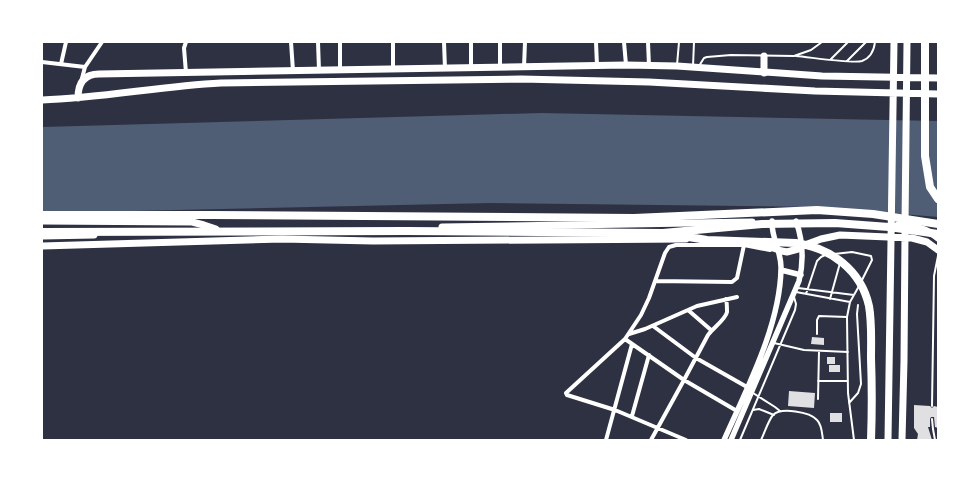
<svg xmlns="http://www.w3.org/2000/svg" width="980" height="482" font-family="Quicksand,sans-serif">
  <rect width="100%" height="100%" fill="#2d3142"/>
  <path fill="#4f5d75" d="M541,113L938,121V217L816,207L491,203L42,213V127Z"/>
  <path fill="#e0e0e3" d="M812,337L824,338V345L811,344Z
    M827,357H835V364H827Z
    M829,365H840V372H829Z
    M789,391L815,393L814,408L788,406Z
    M914,405L930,406L932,408L934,406L938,407V428L935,427L934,417H931L930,419V427H928L932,440H917L918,434L914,428Z
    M830,413H842V422H830Z"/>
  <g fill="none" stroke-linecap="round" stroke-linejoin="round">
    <path stroke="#fff" stroke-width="2" d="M796,56C809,57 853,64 862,61C870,58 874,51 875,42
      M831,59L848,42
      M847,61L866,42
      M677,65L679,42
      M693,66L694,42
      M699,66L704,58L707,57L731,55L794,56L811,50L822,42
      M834,254L852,252L871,256L872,260L862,280
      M798,288L854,295
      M796,292L850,302
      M806,294L817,261L821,257L825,255
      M830,299L840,263
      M817,334V320L819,316L847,317
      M774,343L804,350L848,352
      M818,381H847
      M753,393L775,407L780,411
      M818,399L819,351
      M849,403L858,393L861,384L857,314L858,305
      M932,406L934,276L938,256
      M753,410L759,409L774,415
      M932,419L933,429L935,440
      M740,440L795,310L796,304L794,297
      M761,440C765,432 768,421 773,415C781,407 810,412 817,420C822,425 822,433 823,440
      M854,440L848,393L847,317L850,302L859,286"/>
    <path stroke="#fff" stroke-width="4" d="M186,42L184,48L186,73
      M291,42L293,71
      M318,42L319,70
      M444,42L445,69
      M471,42V68
      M596,42L597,66
      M624,42L626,65
      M648,42L649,66
      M42,62L85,67
      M61,64L66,42
      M524,67L525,42
      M500,68V42
      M393,69V42
      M340,70V42
      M81,82L85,67L102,42
      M656,281L732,282L737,278L744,245
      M688,310L711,330
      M653,326L696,358L747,387
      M629,334L645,329L697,306L737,297
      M625,339L684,380L737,411
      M632,416L649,355
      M606,440L632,344
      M651,440L684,380L708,335C712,329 726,319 727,312C727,308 727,303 726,299
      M686,440L615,410L567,395L566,393L625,339L641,315L649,298L665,253L669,247L676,245H744L770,250"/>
    <path stroke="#fff" stroke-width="5.5" d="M781,270L801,275
      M724,440C747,388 780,326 781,269C782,252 771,238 772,221
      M731,440L799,281C804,261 803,241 796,221"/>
    <path stroke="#fff" stroke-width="7" d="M764,73V56
      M78,98C78,83 84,74 99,74L626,65L677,66L822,76L938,78
      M42,100C102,98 161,86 221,83L521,79L649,82L815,91L938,94
      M42,221L192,222L204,225L216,229
      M905,224L907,42
      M898,225C913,226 926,228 938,238
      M442,227L752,222
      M42,236L94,235
      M758,243L782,251L787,252L798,249L802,246L821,239L840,235L912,238L927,242L938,250
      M42,246L282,239L373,241L686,239
      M888,440L894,42
      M902,440L904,361L905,234"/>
    <path stroke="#fff" stroke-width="8" d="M925,42V156L930,187L938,199
      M42,215H211L634,218L817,210L873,214L938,224
      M42,232L406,231L663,233L762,224L835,223L889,227L938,234
      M670,234L707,240L796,243C831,248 861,270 869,306C872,323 871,341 871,358C872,385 872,413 871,440"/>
  </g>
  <rect width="980" height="482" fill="none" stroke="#ffffff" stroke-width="86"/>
</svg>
